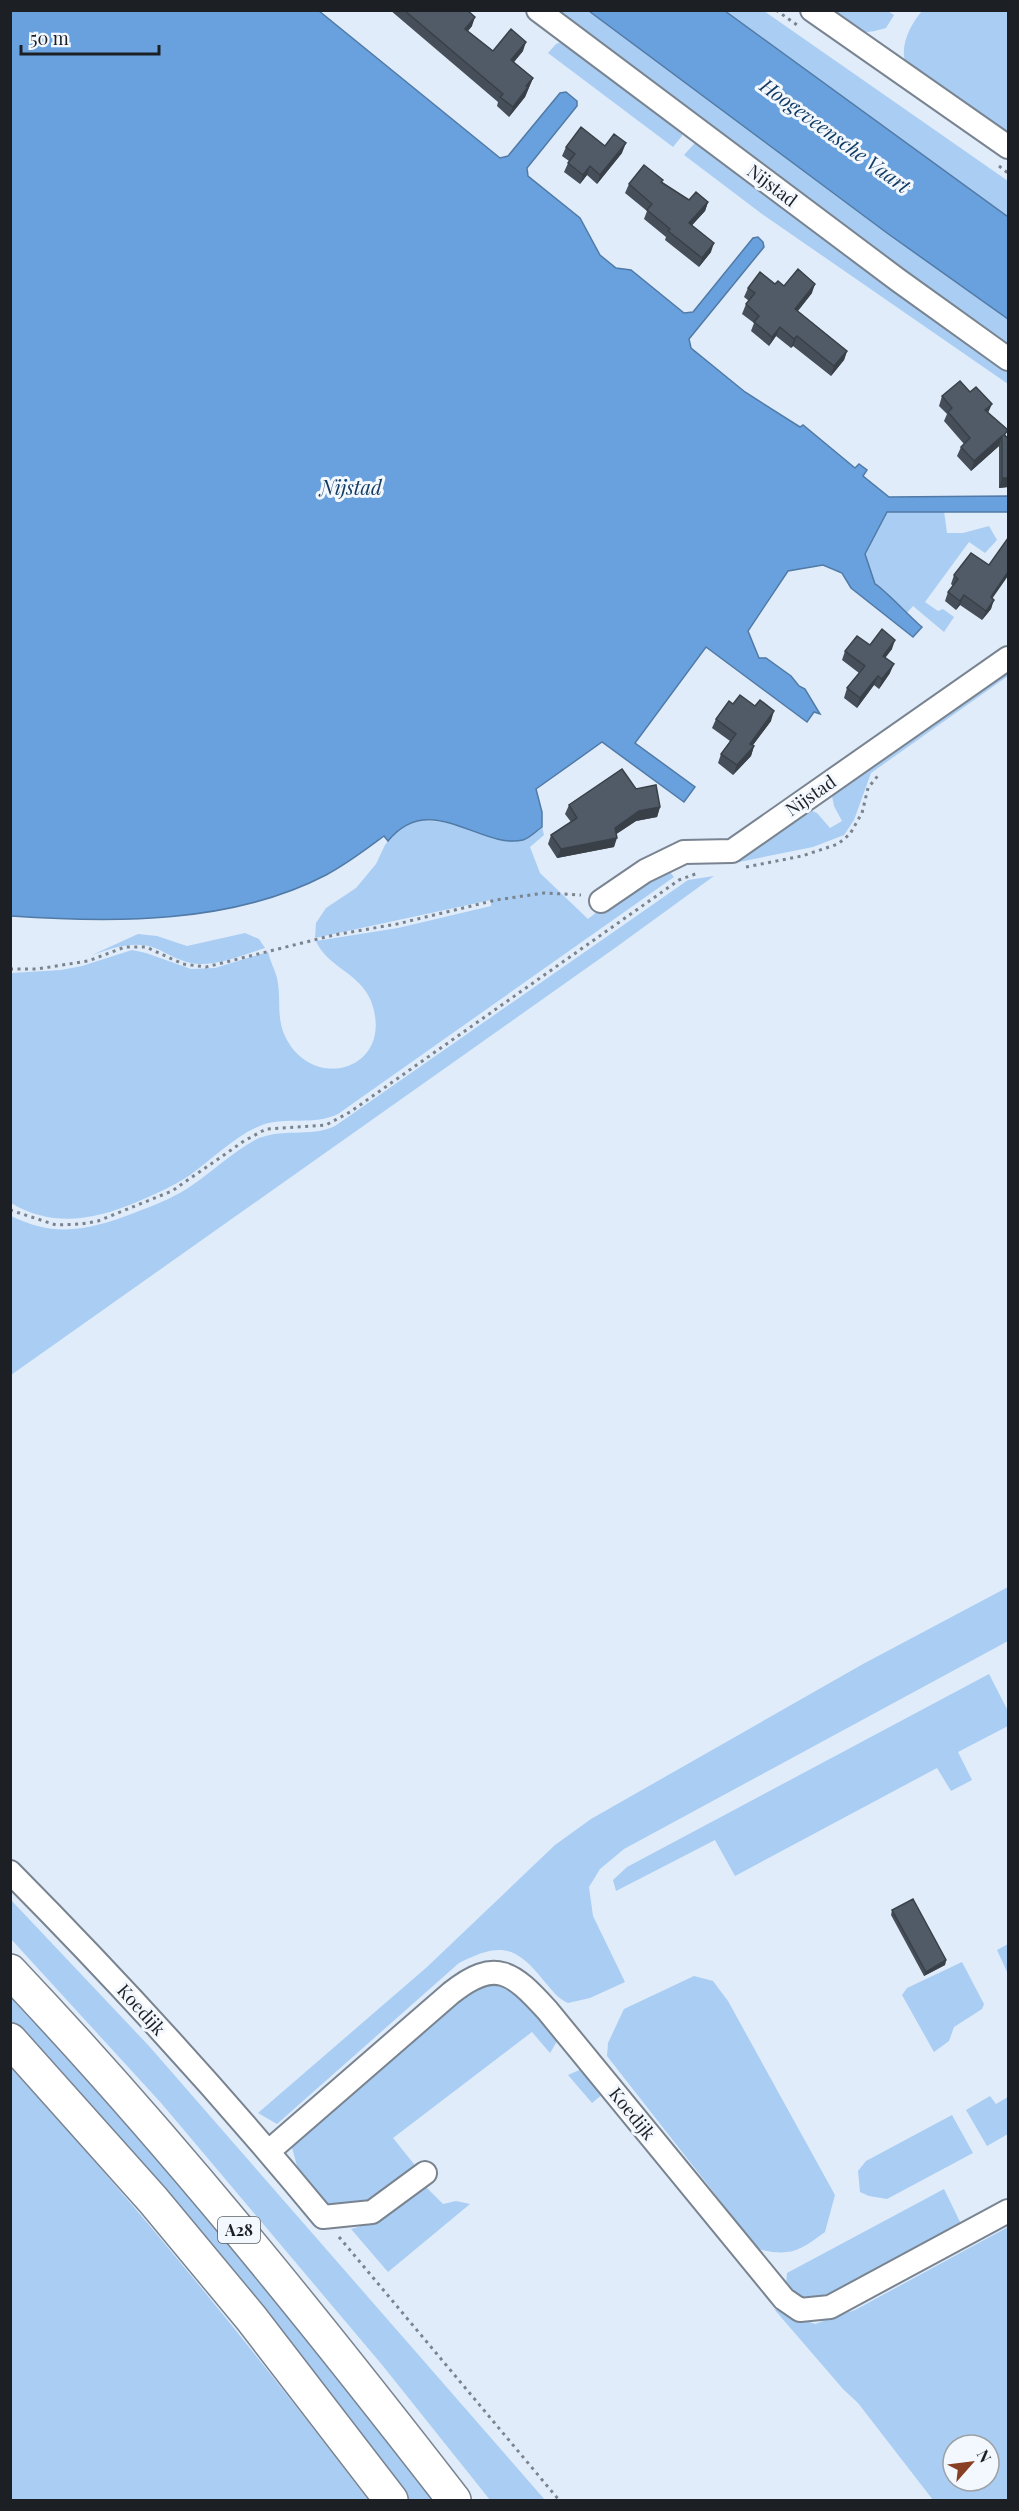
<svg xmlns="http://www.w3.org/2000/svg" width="1019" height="2511" font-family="'Playfair Display',serif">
  <rect width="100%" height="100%" fill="#e0ecfa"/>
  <path fill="#aacdf3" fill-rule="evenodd" d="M546,11H589L887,233L1008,319V353Z
    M725,11H764L1008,181V217Z
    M825,11H888L894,15L886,28C853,38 851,29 825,11Z
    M922,11H1008V139L907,67C898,48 910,25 922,11Z
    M566,40L682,126V136L673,147L548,53L556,44Z
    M701,141L1008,366V384L762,214L684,155L694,144Z
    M944,511L947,533H963L989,526L997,540L985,553L969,542L925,602L938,611L943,609L954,617L944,632L913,606L906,614C896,604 887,589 875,584L865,554L887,512Z
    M1008,667V676L871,773L854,820L844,835L813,847L729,864L807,809L817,813L830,828L842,821L834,806L831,791Z
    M422,820L452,823L501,839L515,841L526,839L542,827L544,835L530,847L540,873L588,919C612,901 639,873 670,872L674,877L338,1114C313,1126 287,1116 262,1125C236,1135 213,1159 190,1175C174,1186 155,1194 137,1202C94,1220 53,1228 11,1203V973L61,970L82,966L132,950L146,953L191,969L215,968L268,952C270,961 275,970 277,978C282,1001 275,1018 287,1040C316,1093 396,1068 371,1001C360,973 327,967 316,941L398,928L491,906V900L315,938L316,923L326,908L356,888L376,864L385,845L397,829Z
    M714,876L615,948L11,1375V1216C56,1238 89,1230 134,1213C152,1206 171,1199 188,1188C211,1173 231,1153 255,1140C281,1127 310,1138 335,1126L688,880Z
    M245,933L259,939L265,948C244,955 220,965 198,964C182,963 169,954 155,948C134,940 112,948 92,955L138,934L157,936L187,946Z
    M1008,1587V1641L624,1849L600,1869L589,1887L593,1916L625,1982L590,1998L568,2003C557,1998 552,1990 544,1981C515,1945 500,1942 459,1963L277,2124L258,2113L427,1967L555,1845L591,1819L863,1664Z
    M989,1674L1008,1711V1726L958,1752L972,1780L951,1791L937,1768L735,1876L715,1840L616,1891L613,1880L627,1867Z
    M11,1900L149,2046L545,2500H490L383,2366L162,2104L11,1939Z
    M1008,1944V1974L997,1950Z
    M962,1962L984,2004L982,2009L954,2027L949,2041L934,2052L902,1995L907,1988Z
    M694,1976L713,1981L728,2001L835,2195L825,2232C799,2251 791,2257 758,2249L607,2056L608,2043L624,2009Z
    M485,1979L507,1982L559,2038L550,2053L532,2032L393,2138L418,2169L368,2205L332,2208L297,2166L291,2144L465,1990Z
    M10,1991L189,2190L437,2500H408L368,2448L67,2082L11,2021Z
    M11,2068C138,2206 255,2351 368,2500H11Z
    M584,2068L604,2093L592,2103L568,2075Z
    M990,2096L996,2104L1008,2097V2134L987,2146L966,2110Z
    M952,2115L973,2153L887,2199L869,2196L860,2192L858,2171L866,2161Z
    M425,2186L443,2204L456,2201L470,2204L388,2272L351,2229L374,2222Z
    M944,2189L962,2226L840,2294L814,2301L791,2293L786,2285L787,2273Z
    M1008,2227V2500H933L858,2403L843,2389L774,2309L815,2324L855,2310ZM953,2445H989V2481H953Z"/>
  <path fill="#68a1de" stroke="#517aa6" stroke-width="1.5" d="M10,11H319L500,158L508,156L560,93L566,92L577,101V106L527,168L528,176L580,218L600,255L616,268L631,270L684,313L693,312L753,238L758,237L763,242L764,247L689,339L691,348L745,392L800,427L803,425L855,468L859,464L867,470L863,476L889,497L1008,496V512H887L865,554L875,584C880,585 912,619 922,627L913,637L851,588L842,573L823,565L788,571L748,631L759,658H766L791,676L799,686L805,689L820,714L814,712L807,722L706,647L635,743L695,787L684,802L602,742L536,789L542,812V827C536,831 530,838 523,840C481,850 430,789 388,841L384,836C365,850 347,864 326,875C232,924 114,923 11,916Z
    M589,11H725L1008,217V319L887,233Z"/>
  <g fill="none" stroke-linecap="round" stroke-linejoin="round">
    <g stroke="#798490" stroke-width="26">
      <path id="minor" d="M538,10L898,280L1008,359
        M812,10L1008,147
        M601,901L645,871L684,852L732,851L1008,658
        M10,1872C119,1982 224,2097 323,2217L372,2212L425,2173
        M269,2151L451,1993C496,1957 513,1973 547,2010L784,2299L800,2310L830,2307L1008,2211"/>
    </g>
    <g stroke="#798490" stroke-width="36">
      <path id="highway" d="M10,1971C169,2139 313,2318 454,2500
        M10,2040L153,2200L251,2318L391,2500"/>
    </g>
    <path stroke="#7b838d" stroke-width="3" stroke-dasharray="3 4.5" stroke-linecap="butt" d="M776,10L797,25
      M999,166L1008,173
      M746,867L802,856L838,844L850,834L862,813L868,788L880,773
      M10,969H37L88,961L125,947H146L183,964L206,967L334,935L397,924L496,900L544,893L581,895
      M10,1210L56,1225L81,1224L98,1221L172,1191L244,1141L266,1129L326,1125L350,1112L679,880L698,873
      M339,2237L559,2500"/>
    <use href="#minor" stroke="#fff" stroke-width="22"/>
    <use href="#highway" stroke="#fff" stroke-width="33"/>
  </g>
  <path fill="#464e59" d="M390,10H467L472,26L468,31L493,51H523L514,62L533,78L525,97L509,117L497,106L498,102Z
    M605,146L622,153L597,184L587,175L580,184L564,172L569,161L562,156L566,147Z
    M663,180L662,182L689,200L708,202L705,211L692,225L711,252L699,267L665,240L666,237L644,219L647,211L625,193L629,184Z
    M775,284L812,293L798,311L847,351L844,360L831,376L793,346L791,348L776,336L769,346L751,331L754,323L742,314L746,304L749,301L744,297L748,288Z
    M942,396L989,413L1008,438V487L999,488V446L971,471L957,456L961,447L964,444L944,421L947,414L939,406Z
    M954,575L993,599L991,609L982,620L960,605L956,610L945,601L948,592L953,586L951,584Z
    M870,645L892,649L885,657L890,673L879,689L874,685L857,708L844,698L847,688L859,673L842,660L845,651Z
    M733,704L771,721L753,745L754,746L751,756L733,775L718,763L721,754L730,741L712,728L716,719Z
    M636,789L660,807L657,817L636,821L616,834L614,847L557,858L548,844L551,835L571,822L565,814L569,805Z
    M892,1910L946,1960L945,1965L924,1976L891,1915Z"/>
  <path fill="#394048" d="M475,17L472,26L462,38L465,29Z
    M526,42L523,51L508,69L511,60Z
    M533,78L525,97L509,117L513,107L526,86Z
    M626,143L622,153L597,184L600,175Z
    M590,166L587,175L580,184L583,175Z
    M708,202L705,211L686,232L689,223Z
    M714,243L711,252L699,267L702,258Z
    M815,284L812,293L792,318L795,309Z
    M780,327L776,336L769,346L772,337Z
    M797,336L793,346L791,348L794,339Z
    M847,351L844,360L831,376L834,366Z
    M992,404L988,413L985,410Z
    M1002,436L999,446L971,471L974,461Z
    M1002,478H1008V487L999,488Z
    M1008,572V576L987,606L991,597Z
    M964,595L960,605L956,610L960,601Z
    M994,600L991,609L982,620L986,611Z
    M895,640L892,649L880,665L883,656Z
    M894,664L890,673L879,689L882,679Z
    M878,676L874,685L857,708L860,698Z
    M774,711L771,721L747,753L750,744Z
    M754,746L751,756L733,775L737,765Z
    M660,807L657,817L636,821L612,837L615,828L639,811Z
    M617,838L614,847L557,858L561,849Z
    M946,1960L945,1965L924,1976L926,1972Z"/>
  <path fill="#515b67" stroke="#394048" stroke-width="1.5" d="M404,10H467L475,17L465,29L493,51L511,29L526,42L511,60L533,78L526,86L528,87L513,107L500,97L503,94Z
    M581,127L605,146L614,134L626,143L600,175L590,166L583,175L568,163L575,154L566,147Z
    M644,165L663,180L661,182L689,200L696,192L708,202L689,223L714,243L702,258L668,231L670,229L647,210L652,204L629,184Z
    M798,269L815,284L795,309L847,351L834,366L797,336L794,339L780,327L772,337L754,322L759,316L746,304L755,293L748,288L760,272L775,284L778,281L784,286Z
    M960,381L970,392L976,387L992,404L985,410L1008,430L1004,435L1008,438V478H1002V436L974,461L961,447L970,438L948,412L952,408L942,396Z
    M1008,538V572L991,597L994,600L986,611L964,595L960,601L948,592L958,579L954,575L971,553L989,565Z
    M882,629L895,640L883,656L894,664L882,679L878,676L860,698L847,688L865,666L845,651L857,636L870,645Z
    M740,695L755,706L760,700L774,711L750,744L754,746L737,765L721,754L736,734L716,719L729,701L733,704Z
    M622,769L636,789L656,785L660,807L639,811L615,828L617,838L561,849L551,835L577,818L569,805Z
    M913,1899L946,1960L926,1972L892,1910Z"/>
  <g text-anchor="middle" stroke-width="6" stroke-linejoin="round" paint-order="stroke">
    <rect fill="#f3f8fe" stroke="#5c6166" stroke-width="1.5" x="218" y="2217" width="42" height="26" rx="4.5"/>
    <g font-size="16" font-weight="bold" fill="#1c2025">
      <text x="239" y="2236">A28</text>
    </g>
    <g font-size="18" fill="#1c2025" stroke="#f3f8fe">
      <text transform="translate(772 186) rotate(37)" y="6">Nijstad</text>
      <text transform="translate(811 796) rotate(-35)" y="6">Nijstad</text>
      <text transform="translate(141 2010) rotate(48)" y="6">Koedijk</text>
      <text transform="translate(632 2114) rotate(51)" y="6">Koedijk</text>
    </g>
    <g font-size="20" font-style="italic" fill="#133c64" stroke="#f3f8fe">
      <text transform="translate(835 136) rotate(36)" y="7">Hoogeveensche Vaart</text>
      <text x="351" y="495">Nijstad</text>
    </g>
  </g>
  <rect width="1019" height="2511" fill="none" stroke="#1c2025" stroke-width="24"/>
  <g transform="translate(971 2463) rotate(62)"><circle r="28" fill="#f3f8fe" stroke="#9da2a7" stroke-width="1.5"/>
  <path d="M0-4.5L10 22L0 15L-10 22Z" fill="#883f23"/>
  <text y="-9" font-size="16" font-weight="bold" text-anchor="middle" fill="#1c2025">N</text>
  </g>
  <path d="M21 45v9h138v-9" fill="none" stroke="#1c2025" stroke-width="3"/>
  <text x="30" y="45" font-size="18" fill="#1c2025" stroke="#f3f8fe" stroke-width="4.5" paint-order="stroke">50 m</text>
</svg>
